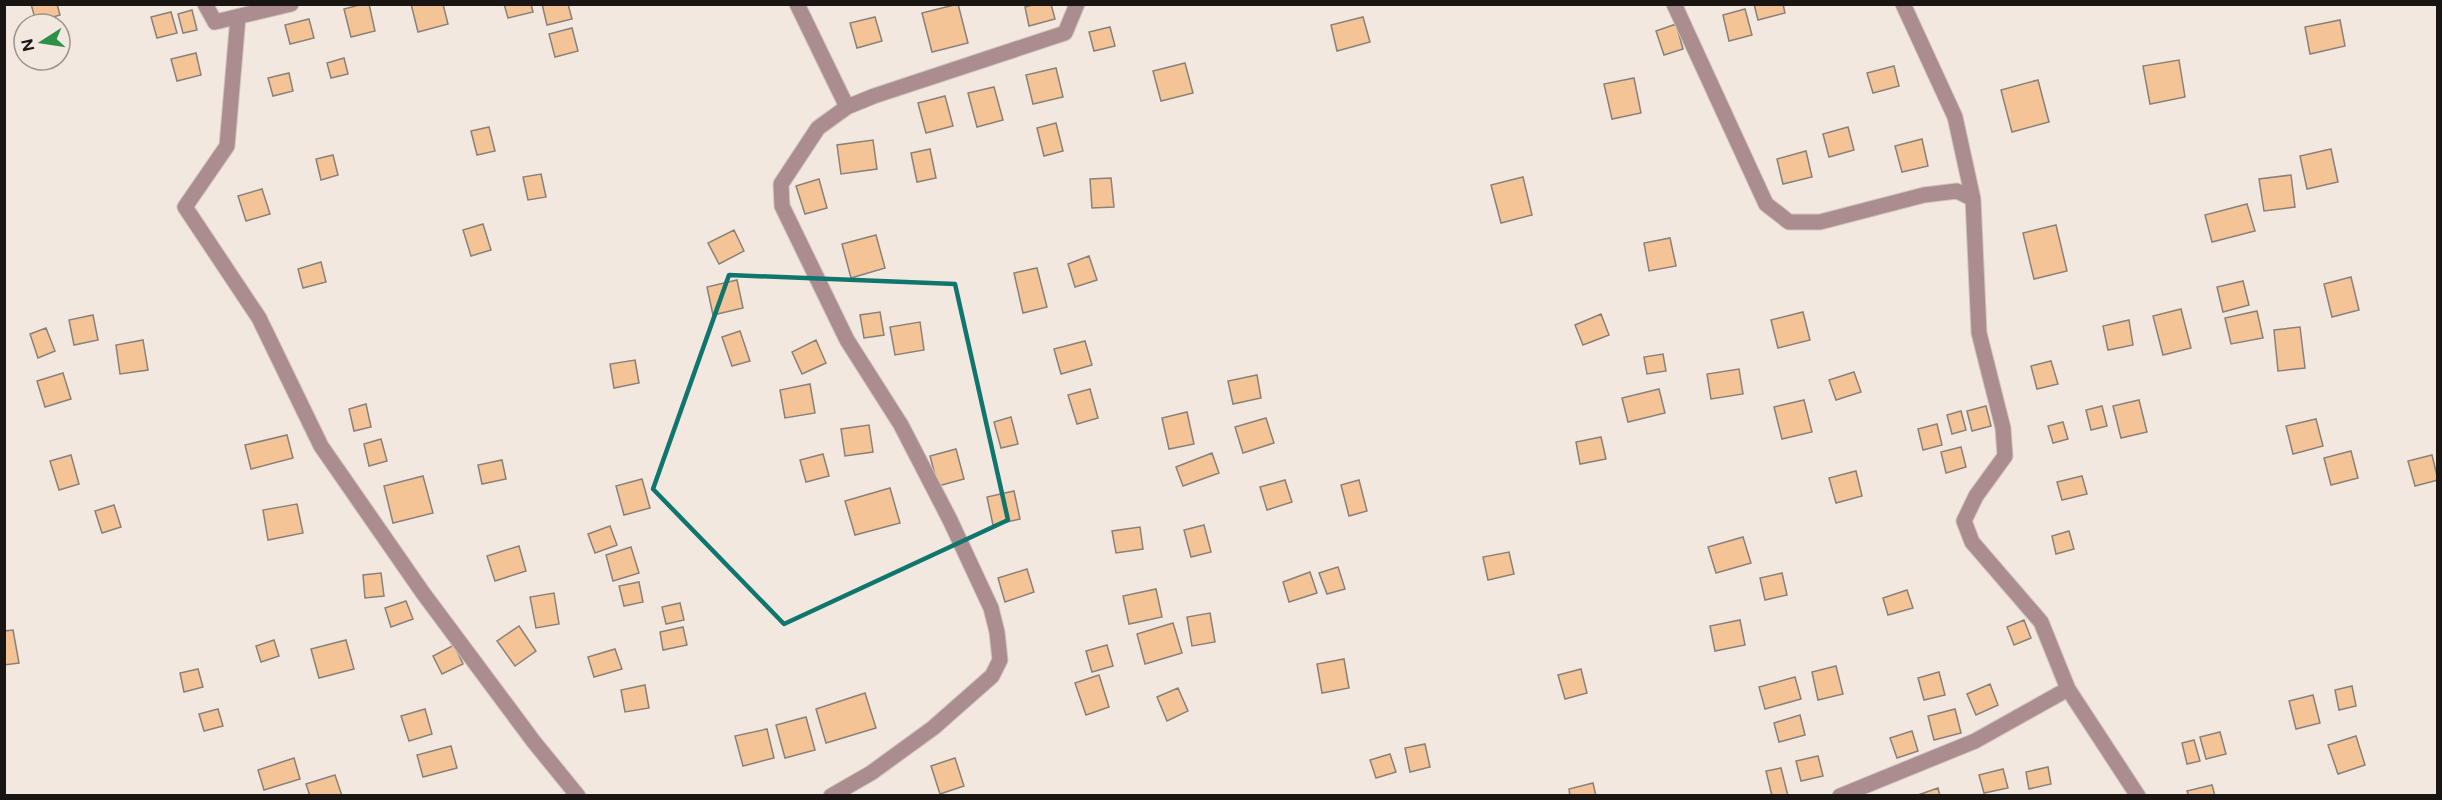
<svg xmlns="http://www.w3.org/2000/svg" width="2442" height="800" font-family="Figtree,sans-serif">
  <rect width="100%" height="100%" fill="#f2e8df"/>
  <path fill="#f4c497" stroke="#8a8179" stroke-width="1.5" d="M31,4H57L60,15L36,22Z
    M363,4H369L375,31L351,37L344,9Z
    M411,4H443L448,24L418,32Z
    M504,4H531L533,12L508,18Z
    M542,4H568L572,19L547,25Z
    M958,4L968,43L932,52L922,13Z
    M1036,4H1051L1055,19L1029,26L1025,7Z
    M1754,4H1783L1785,13L1758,20Z
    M1745,9L1752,35L1729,41L1723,15Z
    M192,10L197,30L183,33L178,14Z
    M171,12L177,33L157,38L151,17Z
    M875,17L882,41L857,48L850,23Z
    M1363,17L1370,42L1337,51L1331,25Z
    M309,19L314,38L290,44L285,25Z
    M2340,20L2345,46L2310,54L2305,27Z
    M1676,24L1683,49L1664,55L1656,31Z
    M1110,27L1115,46L1094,51L1089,32Z
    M572,28L578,51L555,57L549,34Z
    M196,53L201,75L177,81L171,59Z
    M344,58L348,74L331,78L327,63Z
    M2179,60L2185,97L2150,104L2143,66Z
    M1185,63L1193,93L1161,101L1153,71Z
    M1894,66L1899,86L1873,93L1867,73Z
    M1056,68L1063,97L1033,104L1026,75Z
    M289,73L293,91L273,96L268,78Z
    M1634,78L1641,113L1612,119L1604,84Z
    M2038,80L2049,122L2012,132L2001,90Z
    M994,87L1003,120L977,127L968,93Z
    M945,96L953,126L926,133L918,103Z
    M1056,123L1063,151L1044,156L1037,128Z
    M489,127L495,151L477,155L471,131Z
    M1848,127L1854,150L1829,157L1823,134Z
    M1922,139L1928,166L1902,172L1895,146Z
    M873,140L877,169L841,174L837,145Z
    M930,149L936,178L917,182L911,153Z
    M2331,149L2338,182L2307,189L2300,156Z
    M1806,151L1812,177L1783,184L1777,159Z
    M333,155L338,175L321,180L316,159Z
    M541,174L546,197L528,200L523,177Z
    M2291,175L2295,207L2264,211L2259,179Z
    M1523,177L1532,215L1501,223L1491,185Z
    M1111,178L1114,207L1092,208L1090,179Z
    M819,179L827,208L805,214L796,186Z
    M262,189L270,214L246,221L238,196Z
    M2247,204L2255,231L2212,242L2205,215Z
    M483,224L491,250L471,256L463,230Z
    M2056,225L2067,271L2034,279L2023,233Z
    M734,230L744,251L719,264L708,243Z
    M876,235L885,268L851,278L842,244Z
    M1670,238L1676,266L1649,271L1644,243Z
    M1089,256L1097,280L1075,287L1068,264Z
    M321,262L326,282L303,288L298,269Z
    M1037,268L1047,307L1023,313L1014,273Z
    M2351,277L2359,310L2332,317L2324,284Z
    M737,280L743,308L713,315L707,287Z
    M2243,281L2249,305L2223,312L2217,287Z
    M2181,309L2191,348L2163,355L2153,316Z
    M2257,311L2263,338L2231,344L2225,318Z
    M880,312L884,335L864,338L860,315Z
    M1803,312L1810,340L1778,348L1771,320Z
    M1601,314L1609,335L1583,345L1575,325Z
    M93,315L98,340L74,345L69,320Z
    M2129,320L2133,345L2108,350L2103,326Z
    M920,322L924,350L895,355L890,327Z
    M2300,327L2305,368L2278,371L2274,330Z
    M46,328L55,351L38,358L30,334Z
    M740,331L750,361L732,366L722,337Z
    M143,340L148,370L120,374L116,345Z
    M816,340L826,363L802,374L792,352Z
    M1085,341L1092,365L1061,374L1054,349Z
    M1663,354L1666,371L1647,374L1644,357Z
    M635,360L639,383L614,388L610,364Z
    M2051,361L2058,384L2037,389L2031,366Z
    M1739,369L1743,394L1711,399L1707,374Z
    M1854,372L1861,392L1836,400L1829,380Z
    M63,373L71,399L45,407L37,381Z
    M1257,375L1261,398L1233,404L1228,381Z
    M810,384L815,413L785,418L780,390Z
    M1090,389L1098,418L1077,424L1068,395Z
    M1659,389L1665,413L1628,422L1622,398Z
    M1804,400L1812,432L1782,439L1774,407Z
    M2139,400L2147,432L2121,438L2113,406Z
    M366,404L371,427L354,431L349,409Z
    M1986,406L1991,426L1972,431L1967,411Z
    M2102,406L2107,426L2091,430L2086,410Z
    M1961,411L1966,430L1952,434L1947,415Z
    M1187,412L1194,444L1169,449L1162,418Z
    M1011,417L1018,444L1001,448L994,422Z
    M1266,418L1274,443L1243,453L1235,427Z
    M2316,419L2323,446L2293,454L2286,426Z
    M2063,422L2068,439L2053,443L2048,426Z
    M1937,424L1942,445L1923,450L1918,429Z
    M869,425L873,452L845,456L841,429Z
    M287,435L293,458L251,469L245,445Z
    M1601,437L1606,459L1580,464L1576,442Z
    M381,439L387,461L369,466L364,444Z
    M1961,447L1966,467L1946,473L1941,452Z
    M956,449L964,479L938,486L930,456Z
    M2351,451L2358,478L2331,485L2324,458Z
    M1212,453L1219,473L1183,486L1176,467Z
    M823,454L829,476L806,482L800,460Z
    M71,455L79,484L59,490L50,461Z
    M2432,455L2438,480L2415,486L2408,461Z
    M502,460L506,479L482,484L478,465Z
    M1856,471L1862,496L1836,503L1829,478Z
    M423,476L433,513L393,523L384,486Z
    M2082,476L2087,494L2062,500L2057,482Z
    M642,479L650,508L624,515L616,486Z
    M1285,480L1292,502L1267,510L1260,487Z
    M1359,480L1367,511L1349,516L1341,485Z
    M890,488L900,523L855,535L845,501Z
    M1014,491L1020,519L993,525L987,497Z
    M297,504L303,533L268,540L263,510Z
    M114,505L121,527L102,533L95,511Z
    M1204,525L1211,552L1191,557L1184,530Z
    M610,526L617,545L595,553L588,534Z
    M1140,527L1143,549L1116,553L1112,531Z
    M2069,531L2074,549L2056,554L2052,536Z
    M1743,537L1751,563L1716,573L1708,547Z
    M519,546L526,571L495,581L487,556Z
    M631,547L639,573L613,581L606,555Z
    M1509,552L1514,574L1488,580L1483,557Z
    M1338,567L1345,589L1327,594L1319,573Z
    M1027,569L1034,592L1005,602L998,578Z
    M1310,572L1317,593L1289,602L1283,582Z
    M381,573L384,596L365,598L363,575Z
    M1782,573L1787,595L1765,600L1760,578Z
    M639,582L643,602L624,606L619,586Z
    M1156,589L1162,617L1129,624L1123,596Z
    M1907,590L1913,608L1888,615L1883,598Z
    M554,593L559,624L536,628L530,597Z
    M406,601L413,619L391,627L385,608Z
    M680,603L684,620L666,624L662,607Z
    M1210,613L1215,642L1192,646L1187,617Z
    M1740,620L1745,645L1715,651L1710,626Z
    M2024,620L2031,638L2014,645L2007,627Z
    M1173,623L1182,653L1145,664L1137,634Z
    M519,626L536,651L515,666L497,641Z
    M683,627L687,645L663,650L660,632Z
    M13,630L19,663L4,665V631Z
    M274,640L279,656L261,662L256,646Z
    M346,640L354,669L319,678L311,649Z
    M454,645L463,664L442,674L433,656Z
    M1107,645L1113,666L1092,672L1086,651Z
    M615,649L622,669L594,677L588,657Z
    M1344,659L1349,688L1322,693L1317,664Z
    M1836,666L1843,694L1818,700L1812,672Z
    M198,669L203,687L184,692L180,673Z
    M1581,669L1587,693L1565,699L1558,675Z
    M1939,672L1945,695L1924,700L1918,678Z
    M1099,675L1109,707L1086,715L1075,683Z
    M1795,677L1801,699L1765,709L1759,687Z
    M1990,684L1998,705L1976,715L1967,694Z
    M645,685L649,708L625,712L621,690Z
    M2352,686L2356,706L2339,710L2335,690Z
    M1178,688L1188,711L1167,721L1157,697Z
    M865,693L876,728L826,743L816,709Z
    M2313,695L2320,723L2296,729L2289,701Z
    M218,709L223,726L204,731L199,714Z
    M425,709L432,734L409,741L401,716Z
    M1955,709L1961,733L1934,740L1928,716Z
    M1800,715L1805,735L1779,742L1774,723Z
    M806,717L815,750L785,758L776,725Z
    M767,729L774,758L743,766L735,736Z
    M1912,731L1918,751L1897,758L1890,738Z
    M2220,732L2226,754L2206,759L2200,737Z
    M2356,736L2365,765L2338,774L2328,745Z
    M2194,740L2200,761L2187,764L2182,743Z
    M1425,744L1430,767L1410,772L1405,748Z
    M451,746L457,768L423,777L417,755Z
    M1390,754L1396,772L1376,778L1370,760Z
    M1818,756L1823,776L1801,781L1796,761Z
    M294,758L300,779L264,790L258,770Z
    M955,758L964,786L940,794L931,766Z
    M2048,767L2051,784L2029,789L2026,772Z
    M1781,768L1788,796H1772L1766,771Z
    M2003,769L2008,788L1984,793L1979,775Z
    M335,775L342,796H310L306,784Z
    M1593,783L1596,796H1570L1569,789Z
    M2212,785L2215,796H2189L2187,791Z
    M1938,788L1940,796H1915Z"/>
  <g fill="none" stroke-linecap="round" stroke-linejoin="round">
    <g stroke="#cfc6be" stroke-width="17">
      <path id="minor" d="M205,4L215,22L291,4
        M797,4L847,107
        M1674,4L1766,204L1789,222H1820L1924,195L1957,191L1973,199L1979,333L2003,428L2005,456L1976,496L1964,521L1972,542L2041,622L2068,689L2138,796
        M1903,4L1955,117L1973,199
        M238,17L227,146L185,207L259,318L321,446L423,593L534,742L578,796
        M831,796L871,773L933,728L992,676L1000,660L997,632L991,608L950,520L901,425L847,340L782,206L781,184L818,128L847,107L874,96L1065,33L1077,4
        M1840,796L1975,741L2068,689"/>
    </g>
    <use href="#minor" stroke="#ab8d90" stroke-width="15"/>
  </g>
  <path fill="none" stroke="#0f766e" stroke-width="4.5" stroke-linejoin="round" d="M729,275L955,284L1008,520L784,624L653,489Z"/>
  <rect width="2442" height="800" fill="none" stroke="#181512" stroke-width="12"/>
  <g transform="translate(42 42) rotate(258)"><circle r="28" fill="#f2e8df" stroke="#9b948d" stroke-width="1.5"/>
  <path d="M0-4.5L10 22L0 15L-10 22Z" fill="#2c9147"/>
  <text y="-9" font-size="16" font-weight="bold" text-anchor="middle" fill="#181512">N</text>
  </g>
</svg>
